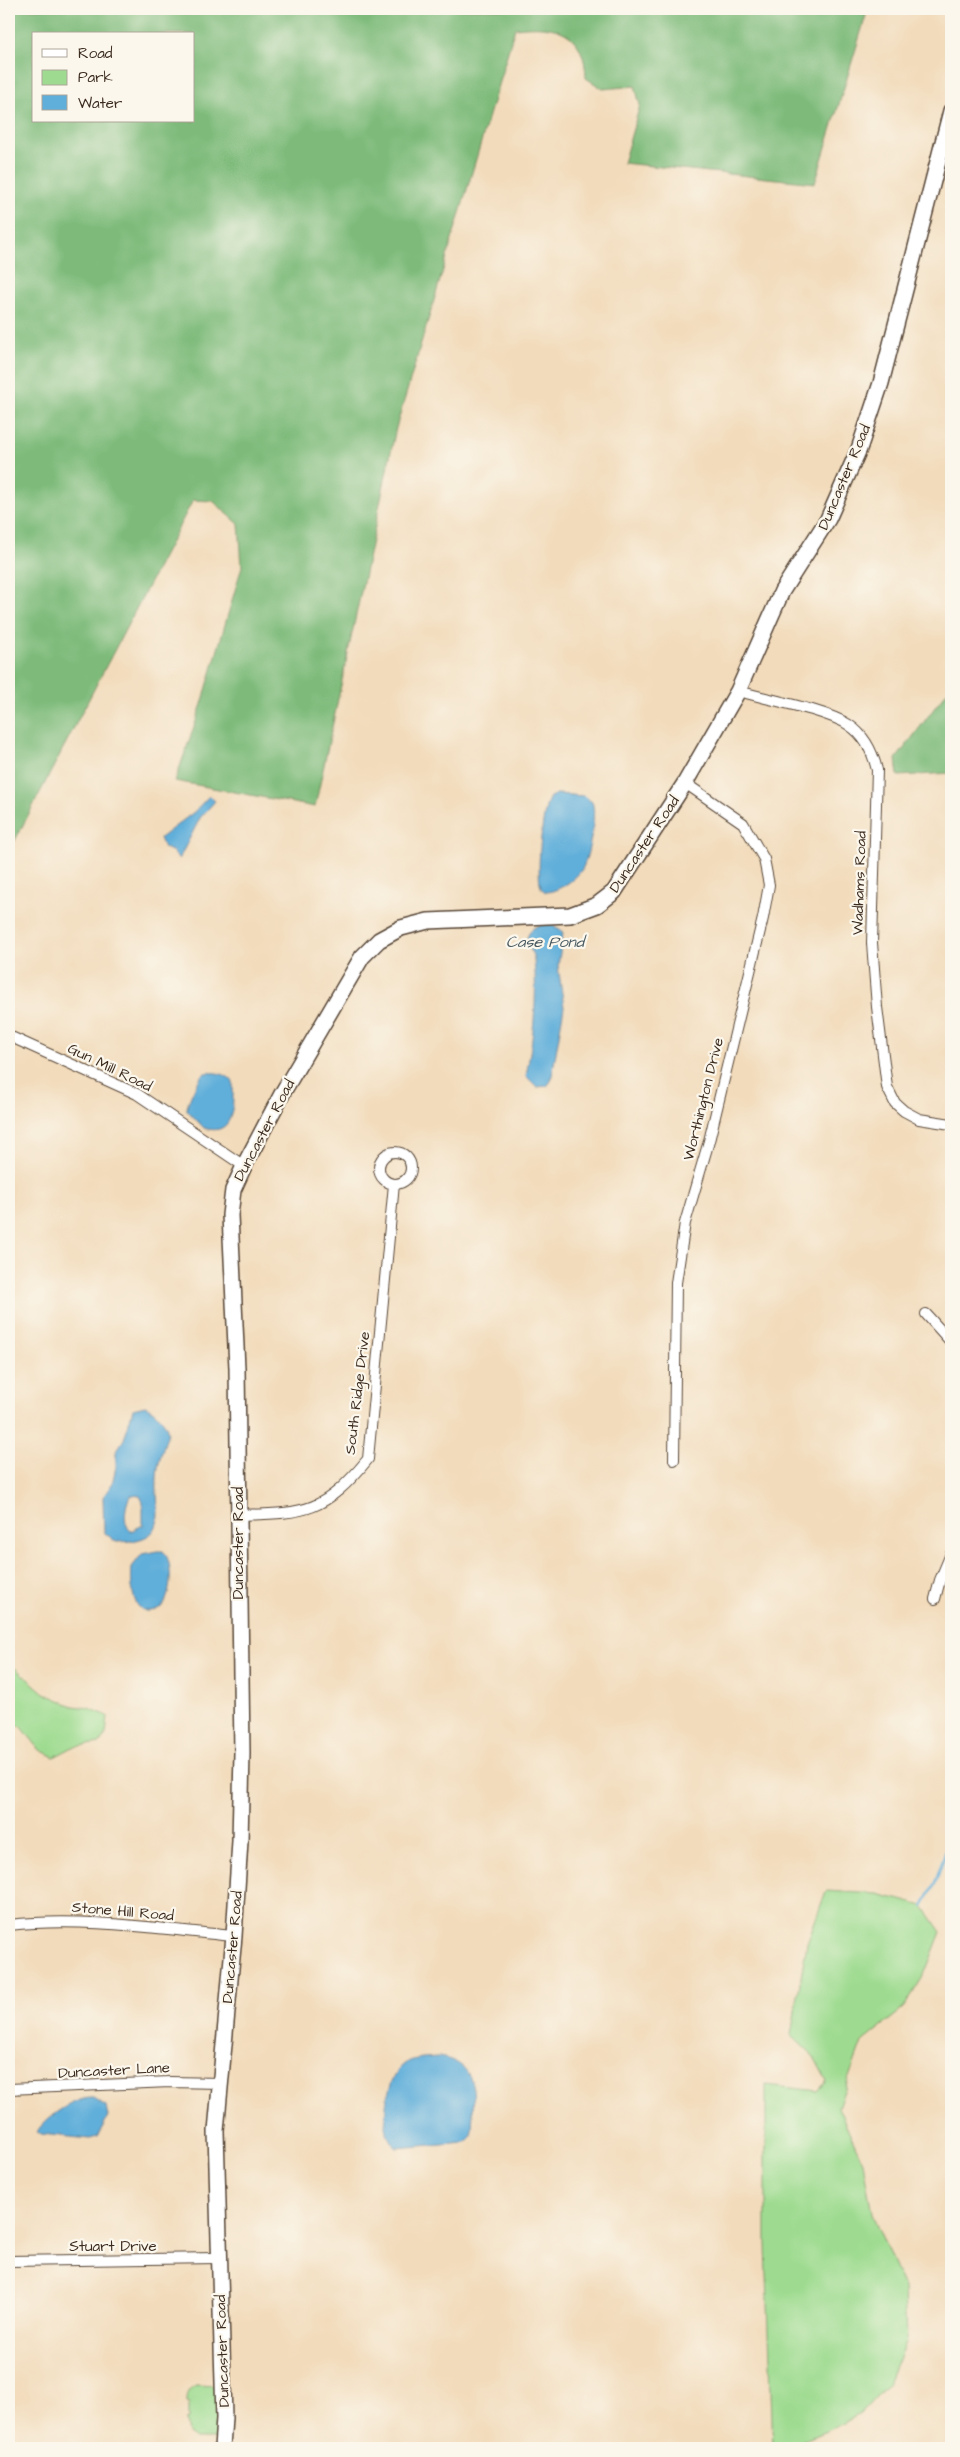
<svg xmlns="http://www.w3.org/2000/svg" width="960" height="2457" font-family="'Architects Daughter',sans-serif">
  <rect width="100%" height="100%" fill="#fbf7ec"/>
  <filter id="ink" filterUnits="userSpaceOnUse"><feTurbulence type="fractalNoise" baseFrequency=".02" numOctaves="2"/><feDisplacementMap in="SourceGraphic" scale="10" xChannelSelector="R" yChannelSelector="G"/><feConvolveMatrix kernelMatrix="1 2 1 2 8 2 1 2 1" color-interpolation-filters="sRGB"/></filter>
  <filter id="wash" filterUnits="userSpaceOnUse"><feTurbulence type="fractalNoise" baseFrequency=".0096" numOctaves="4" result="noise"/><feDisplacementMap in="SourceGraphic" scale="20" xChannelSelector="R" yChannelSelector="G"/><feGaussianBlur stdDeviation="1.12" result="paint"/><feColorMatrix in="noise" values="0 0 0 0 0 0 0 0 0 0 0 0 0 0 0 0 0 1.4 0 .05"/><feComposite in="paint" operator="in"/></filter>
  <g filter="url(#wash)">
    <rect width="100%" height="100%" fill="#f2dbbb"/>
    <path fill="#9edb90" stroke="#6c8257" d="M9,1663L44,1693L73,1706L89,1708L108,1716L106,1734L100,1743L73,1747L54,1757L40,1750L21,1726H9Z
      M826,1891L878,1894L923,1906L941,1932L924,1975L903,2009L862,2042L838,2107L863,2162L872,2214L904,2288L906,2340L888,2384L860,2414L836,2427L796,2443L773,2448L766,2244V2085L818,2091L827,2081L814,2057L791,2035L807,1943Z
      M196,2385L216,2386L218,2435L215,2439H195L188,2434L186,2420L189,2419V2404L186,2403C186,2395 187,2389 196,2385Z"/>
    <path fill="#7ebb7a" stroke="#5c724c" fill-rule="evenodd" d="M9,9H868L815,183L623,163L640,105L635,86L603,89L586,78C585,31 556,23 515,28L396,428L315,807L175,781L202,704L242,566L239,524L213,501L193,500L11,848L9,847ZM34,34H194V121H34Z
      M951,686V773L898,776L896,759Z"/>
    <path fill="#60afda" stroke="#4e6c7c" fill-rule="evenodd" d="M557,794L584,796L592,802C597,813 589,853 584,865C580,877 558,892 546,892C543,890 542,890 541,887C536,874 542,808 550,797Z
      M209,796L215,801L200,818L179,859L172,851L164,848L160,838L194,812Z
      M551,925L560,929L563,933L558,966L564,1007L551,1081L547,1086L537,1087L526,1076C533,1041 538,996 534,960C533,952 527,946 527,938C531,926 539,924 551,925Z
      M205,1073C215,1072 227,1073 233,1082C233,1102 236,1138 204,1128L187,1110C186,1104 199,1077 205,1073Z
      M145,1406C155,1410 166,1422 168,1432C164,1447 157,1463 157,1478C155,1516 172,1541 116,1542L104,1532L103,1497L112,1484L116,1467V1452L124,1439L133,1409ZM131,1495L140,1496L143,1502V1525L131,1531C122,1525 125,1503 131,1495Z
      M157,1551H163C174,1562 171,1594 163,1606C133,1625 130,1587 132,1567L142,1554Z
      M438,2057C473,2062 475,2084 473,2114C472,2122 473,2130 470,2138L465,2142L397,2148C377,2135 386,2081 401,2067C411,2057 425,2058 438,2057Z
      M93,2098L106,2106L108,2117L97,2137L90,2139L41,2134L37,2132C45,2117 76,2097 93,2098Z"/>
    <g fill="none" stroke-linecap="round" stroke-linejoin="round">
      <path stroke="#60afda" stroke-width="2.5" d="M923,1906L935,1884L951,1836
        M796,2443V2448"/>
    </g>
  </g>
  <g filter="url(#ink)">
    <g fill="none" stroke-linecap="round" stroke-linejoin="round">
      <g stroke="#564536" stroke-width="12">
        <path id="street" d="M738,691C766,699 826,710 849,725C864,735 873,753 877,770L872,943L877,1007L887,1087L895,1103L904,1111L919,1119L951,1124
          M9,1036L137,1094L244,1166
          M379 1168a16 16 0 1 1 32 0a16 16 0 1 1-32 0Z
          M926,1314L951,1342
          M674,1460L676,1283L685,1223L709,1141L763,918L769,885L764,859L743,823L685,783
          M239,1515C305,1513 323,1514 368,1459L394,1184
          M935,1599L940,1580L951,1554
          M9,1925C84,1917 158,1929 234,1936
          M9,2089L170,2082L221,2083
          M9,2261L218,2258"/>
      </g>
      <g stroke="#564536" stroke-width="18">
        <path id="secondary" d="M222,2448L224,2418L216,2131L234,1936L240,1841L242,1753L237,1368L230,1215L233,1190L244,1166L283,1092L362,957L379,940L401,928L428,921L570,915L597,905L614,892L685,783L738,691L782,591L828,519L859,449L881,383L951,111"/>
      </g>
      <use href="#street" stroke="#fff" stroke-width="10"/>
      <use href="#secondary" stroke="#fff" stroke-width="15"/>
    </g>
  </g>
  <g text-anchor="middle" stroke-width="4.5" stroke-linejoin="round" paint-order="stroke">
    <g font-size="15" fill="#3b2a1e" stroke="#fbf7ec">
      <text transform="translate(844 477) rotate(-67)" y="5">Duncaster Road</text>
      <text transform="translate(644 844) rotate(-56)" y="5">Duncaster Road</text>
      <text transform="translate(859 883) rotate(-88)" y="5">Wadhams Road</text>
      <text transform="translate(110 1067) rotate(26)" y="5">Gun Mill Road</text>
      <text transform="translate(703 1099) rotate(-76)" y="5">Worthington Drive</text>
      <text transform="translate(264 1130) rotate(-62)" y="5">Duncaster Road</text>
      <text transform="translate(357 1393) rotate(-83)" y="5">South Ridge Drive</text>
      <text transform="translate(238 1543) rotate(-90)" y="5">Duncaster Road</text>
      <text transform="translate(123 1911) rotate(5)" y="5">Stone Hill Road</text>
      <text transform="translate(232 1947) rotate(-85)" y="5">Duncaster Road</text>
      <text transform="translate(114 2070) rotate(-3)" y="5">Duncaster Lane</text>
      <text x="113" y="2251">Stuart Drive</text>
      <text transform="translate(222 2351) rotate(-92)" y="5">Duncaster Road</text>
    </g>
    <g font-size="16" font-style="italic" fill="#485960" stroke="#fbf7ec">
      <text x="545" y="947">Case Pond</text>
    </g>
  </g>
  <rect width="960" height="2457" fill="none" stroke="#fbf7ec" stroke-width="30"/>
  <rect x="32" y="32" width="162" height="90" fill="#fbf7ec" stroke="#aea59a"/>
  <rect x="42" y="49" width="25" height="8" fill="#ffffff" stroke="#aea59a"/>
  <text x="78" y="58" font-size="15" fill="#3b2a1e">Road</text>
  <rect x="42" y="70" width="25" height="15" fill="#9edb90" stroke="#aea59a"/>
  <text x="78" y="82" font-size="15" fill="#3b2a1e">Park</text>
  <rect x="42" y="95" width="25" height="15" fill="#60afda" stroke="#aea59a"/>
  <text x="78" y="108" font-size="15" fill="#3b2a1e">Water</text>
</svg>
